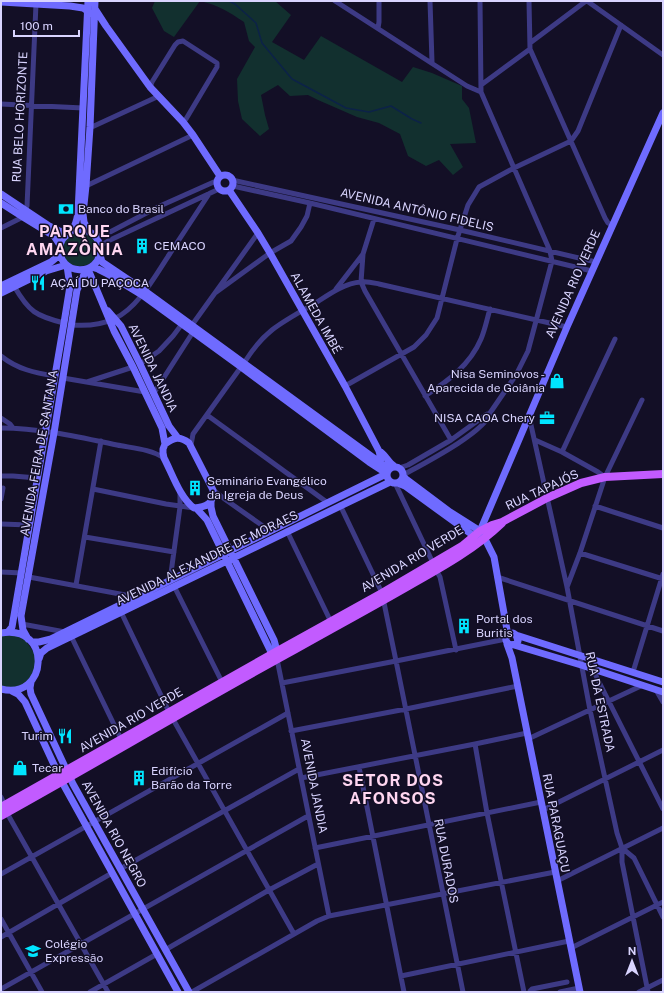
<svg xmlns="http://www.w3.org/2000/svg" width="664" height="993" font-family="'Public Sans',sans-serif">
  <rect width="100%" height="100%" fill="#130f26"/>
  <path fill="#12302f" d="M155,1H200L174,37L164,31L152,8Z
    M200,1H275L291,15L272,42L304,60L321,36L402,82L413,67L432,73L462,86V99L469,108L476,143L450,144L463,167L453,175L439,160L426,166L408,156L400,134L379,123L357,117L318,100L308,95L290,96L278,85L261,95L265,115L269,129L260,136L242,119L238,101L237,79L255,47L249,41L244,22C229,12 218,5 200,1Z
    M78,232C104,234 102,267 79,266C74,266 69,264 66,260C64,257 64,255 63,251C62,240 68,235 78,232Z
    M1,636H18L26,641L36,656L34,674L20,687H1Z"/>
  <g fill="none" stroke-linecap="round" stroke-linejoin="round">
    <path stroke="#0c2248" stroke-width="1.5" d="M229,1L235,4L256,23L262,43L292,79L346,108L369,112L391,106L412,119L421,123"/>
    <path stroke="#3d3a85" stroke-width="5" d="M335,1L467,86L481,92
      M430,1L432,62
      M529,1L530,49L605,218L608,223L613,225
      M587,1L663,55
      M378,28L379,22V1
      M530,43L586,1
      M481,85L530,49
      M150,87L152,82L175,45L178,42L183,41L217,63V67L186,119L183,122
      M1,104L83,108
      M90,127L94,126L159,96
      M232,180L460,230L596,262
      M86,186L193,135
      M233,186L310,203L592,271
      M25,210L27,206L36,4
      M1,228L23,217
      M95,237L110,232L160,206L216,181
      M100,246L108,241L219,189
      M363,254L361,282L365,291L451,440
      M14,286C29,312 36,316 64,323
      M336,289L363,254L374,219
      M215,293L270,253L291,241L301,227L307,216L310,203
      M72,325C86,326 101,325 114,319C138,308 155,276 169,255C182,235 196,214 209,194
      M192,325L258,233
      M1,356C17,369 35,373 55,376
      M140,364L159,351L173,336L182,324
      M63,378L145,392
      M87,382L133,367
      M345,386L414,347L426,335L437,318L457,239L468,205L479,187L514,168L571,141L578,131L621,25
      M154,393L193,332
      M425,396C448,381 470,365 481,339C485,330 487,319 490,309
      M207,415L328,503
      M529,416L567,587L590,710L617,833L622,848V862L648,992
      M1,418L10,424L13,428
      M1,428C40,428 79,437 117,445C132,448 151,449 164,458
      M535,440L562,452L598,472L605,477
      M191,445L193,434L246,360C253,349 262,338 272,330C285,320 300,312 314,304C328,295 344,283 361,282C367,281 374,283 379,284L567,327
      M562,452L615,339
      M399,468L408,465L451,440L487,414L490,413
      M403,475C421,465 486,432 490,413L516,375L528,351L552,261L550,251L481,92L480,1
      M1,476H13L37,478
      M395,483L433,563
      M93,489L166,504L194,508
      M213,490L226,500L270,531
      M1,499L3,488
      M340,505L382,593L396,661L463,992
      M595,506L663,528
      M1,524L29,525
      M287,531L331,622
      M85,537L174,552
      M580,553L663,579
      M436,570L440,577L456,650
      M1,572L22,573
      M29,577L136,597
      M497,577L663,631
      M168,580L171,573L180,507V492
      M76,585L101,441
      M174,586L222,682
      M567,587L580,553L605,477L642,400
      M121,612L169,712L294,934
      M22,624L65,632
      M71,636L121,739
      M277,659L329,916
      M592,668L663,809
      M633,672L663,574
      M282,683L396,661L506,639
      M656,690L663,702
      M291,731L406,709L518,686
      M528,739L643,685
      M475,744L487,813L524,992
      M359,767L404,992
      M301,778L475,744L527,733
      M1,797L5,805
      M543,810L663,750
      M7,813L108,992
      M315,848L541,802
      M622,848L634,858L663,917
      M120,869L299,769
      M1,874L288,713
      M557,881L663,828
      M1,919L42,992
      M1,937L112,873
      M571,948L663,902
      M165,950L269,890L318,864
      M401,976L569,941
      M1,989L308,816
      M90,992L157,954
      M192,992L317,921L329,916L555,872
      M530,992V991L532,989L567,982
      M560,992L579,988
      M639,992L663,980"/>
    <path stroke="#6f6bff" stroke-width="7" d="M1,2L70,6L83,8L90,13
      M95,9L106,26L150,87L183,122L193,135L220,176
      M217 183a8 8 0 1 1 16 0a8 8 0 1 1-16 0Z
      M229,190L258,233L270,253L345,386L379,451L381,459L379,462
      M1,194L49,226L59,231L68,233
      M1,203L23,217L54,236L60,245
      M71,231C80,228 87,229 94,235C98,239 100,243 100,249C101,278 57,276 60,247C61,237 66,237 72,230C76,225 77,219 78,213L88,1
      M89,232L84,222L83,214L86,186L90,127L95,1
      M100,255L102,262L145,291L389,469
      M91,267L98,269L106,273L142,295L241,367L369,462L386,473
      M88,269L114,331L133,367L162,428L165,444L163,449V453L164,458C172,473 180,498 194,508C206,507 214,504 213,490L189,443C180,436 174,437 165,444
      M1,286L51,262L57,257L60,252
      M1,293L46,271L66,265
      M108,311L121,326L140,364L169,426L178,438
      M379,451C385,454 388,462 394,466
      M387 475a8 8 0 1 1 16 0a8 8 0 1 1-16 0Z
      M403,476L406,479L450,512L480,531L484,537L494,557L507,630L508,635C504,639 506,643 511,645L516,644L518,641L516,635L513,633L508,635
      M398,483L405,486L478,539
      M211,502V507L213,516L274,640L277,651V656
      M196,508L207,520L272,654L275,657
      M480,531L567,327L663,113
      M8,632L12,627L64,323L70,286L67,266
      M1,633C53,624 48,701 1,689
      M516,635L663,682
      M28,639L23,630L21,616L54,433L77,290L86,270
      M32,642H39L51,639L386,474
      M507,644L512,658L580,992
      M514,645L581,665L663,692
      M39,659L41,653L47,648L390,482
      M31,682L30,688L31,694L73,784L189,992
      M12,691L18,694L25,702L62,782L178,992"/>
    <path stroke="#c25bff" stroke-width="8" d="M1,807L272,654L382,593L462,546L480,531L492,525L502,522L547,498L581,483L605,477L663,474
      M1,816C100,761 197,703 296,649C335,627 374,606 412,584C444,566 476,548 502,523"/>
  </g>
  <defs>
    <g id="bank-bare" transform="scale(1.2)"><path d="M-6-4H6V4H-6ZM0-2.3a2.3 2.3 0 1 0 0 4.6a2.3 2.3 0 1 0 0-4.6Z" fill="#00e5ff" stroke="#130f26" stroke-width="2.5" paint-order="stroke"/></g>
    <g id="building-bare" transform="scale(1.2)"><path d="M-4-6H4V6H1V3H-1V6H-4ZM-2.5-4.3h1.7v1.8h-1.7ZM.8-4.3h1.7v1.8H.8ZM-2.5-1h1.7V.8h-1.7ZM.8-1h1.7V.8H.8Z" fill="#00e5ff" stroke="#130f26" stroke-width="2.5" paint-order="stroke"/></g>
    <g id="restaurant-bare" transform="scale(1.2)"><path d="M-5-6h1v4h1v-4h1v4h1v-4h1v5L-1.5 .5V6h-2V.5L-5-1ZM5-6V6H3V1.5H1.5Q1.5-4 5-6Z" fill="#00e5ff" stroke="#130f26" stroke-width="2.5" paint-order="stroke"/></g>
    <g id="shop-bare" transform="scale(1.2)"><path d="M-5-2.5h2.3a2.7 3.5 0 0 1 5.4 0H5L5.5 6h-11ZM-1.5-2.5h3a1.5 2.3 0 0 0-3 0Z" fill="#00e5ff" stroke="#130f26" stroke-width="2.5" paint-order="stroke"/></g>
    <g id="office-bare" transform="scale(1.2)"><path d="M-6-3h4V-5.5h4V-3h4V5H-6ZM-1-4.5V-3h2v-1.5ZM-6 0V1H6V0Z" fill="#00e5ff" stroke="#130f26" stroke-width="2.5" paint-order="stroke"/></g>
    <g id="school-bare" transform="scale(1.2)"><path d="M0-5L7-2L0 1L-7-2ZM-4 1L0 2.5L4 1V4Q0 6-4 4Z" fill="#00e5ff" stroke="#130f26" stroke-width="2.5" paint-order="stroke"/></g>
  </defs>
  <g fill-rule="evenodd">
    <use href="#bank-bare" x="66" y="209"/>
    <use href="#building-bare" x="142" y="246"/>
    <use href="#restaurant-bare" x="38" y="283"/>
    <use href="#shop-bare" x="557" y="381"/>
    <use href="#office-bare" x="547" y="418"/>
    <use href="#building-bare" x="195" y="488"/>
    <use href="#building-bare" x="464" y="626"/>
    <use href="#restaurant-bare" x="65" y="736"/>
    <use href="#shop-bare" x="20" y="768"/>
    <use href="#building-bare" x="139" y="778"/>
    <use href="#school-bare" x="33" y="951"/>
  </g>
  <g text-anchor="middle" stroke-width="3" stroke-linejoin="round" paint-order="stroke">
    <g font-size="12" fill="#d9d4ff" stroke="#130f26">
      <text transform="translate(20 117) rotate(-87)" y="4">RUA BELO HORIZONTE</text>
      <text transform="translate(417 210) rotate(13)" y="4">AVENIDA ANTÔNIO FIDELIS</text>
      <text transform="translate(573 284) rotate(-66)" y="4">AVENIDA RIO VERDE</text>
      <text transform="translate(316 313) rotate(61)" y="4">ALAMEDA IMBÉ</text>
      <text transform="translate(153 368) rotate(64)" y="4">AVENIDA JANDIA</text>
      <text transform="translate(39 453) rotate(-80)" y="4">AVENIDA FEIRA DE SANTANA</text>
      <text transform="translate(542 490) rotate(-25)" y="4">RUA TAPAJÓS</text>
      <text transform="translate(207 558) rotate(-26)" y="4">AVENIDA ALEXANDRE DE MORAES</text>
      <text transform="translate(412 559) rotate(-31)" y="4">AVENIDA RIO VERDE</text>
      <text transform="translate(600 702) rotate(78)" y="4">RUA DA ESTRADA</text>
      <text transform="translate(131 720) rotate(-30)" y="4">AVENIDA RIO VERDE</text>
      <text transform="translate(314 786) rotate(79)" y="4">AVENIDA JANDIA</text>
      <text transform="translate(556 823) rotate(79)" y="4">RUA PARAGUAÇU</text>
      <text transform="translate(114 834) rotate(61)" y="4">AVENIDA RIO NEGRO</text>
      <text transform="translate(446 861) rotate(79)" y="4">RUA DURADOS</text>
    </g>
    <g font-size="12" fill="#d9d4ff" stroke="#130f26" text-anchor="start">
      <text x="78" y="213">Banco do Brasil</text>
      <text x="154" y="250">CEMACO</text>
      <text x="50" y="287">AÇAÍ DU PAÇOCA</text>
      <text x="545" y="378" text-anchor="end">Nisa Seminovos -<tspan x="545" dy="14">Aparecida de Goiânia</tspan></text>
      <text x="535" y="422" text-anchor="end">NISA CAOA Chery</text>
      <text x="207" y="485">Seminário Evangélico<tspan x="207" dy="14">da Igreja de Deus</tspan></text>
      <text x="476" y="623">Portal dos<tspan x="476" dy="14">Buritis</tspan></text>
      <text x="53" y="740" text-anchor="end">Turim</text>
      <text x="32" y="772">Tecar</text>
      <text x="151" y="775">Edifício<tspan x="151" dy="14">Barão da Torre</tspan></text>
      <text x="45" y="948">Colégio<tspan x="45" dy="14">Expressão</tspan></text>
    </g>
    <g font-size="16" font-weight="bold" letter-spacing="1" fill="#ffd6f0" stroke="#130f26">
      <text x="75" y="237">PARQUE<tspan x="75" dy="18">AMAZÔNIA</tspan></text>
      <text x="393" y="786">SETOR DOS<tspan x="393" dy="18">AFONSOS</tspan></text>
    </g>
  </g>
  <rect width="664" height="993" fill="none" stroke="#d9d4ff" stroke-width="4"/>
  <g transform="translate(632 961)" stroke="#130f26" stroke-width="3" paint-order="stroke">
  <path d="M0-3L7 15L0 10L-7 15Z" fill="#d9d4ff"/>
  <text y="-6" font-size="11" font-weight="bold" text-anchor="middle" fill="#d9d4ff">N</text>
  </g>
  <path d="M14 30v6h65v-6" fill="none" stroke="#d9d4ff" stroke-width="2"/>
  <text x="20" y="30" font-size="12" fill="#d9d4ff" stroke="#130f26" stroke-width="3" paint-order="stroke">100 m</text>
</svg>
